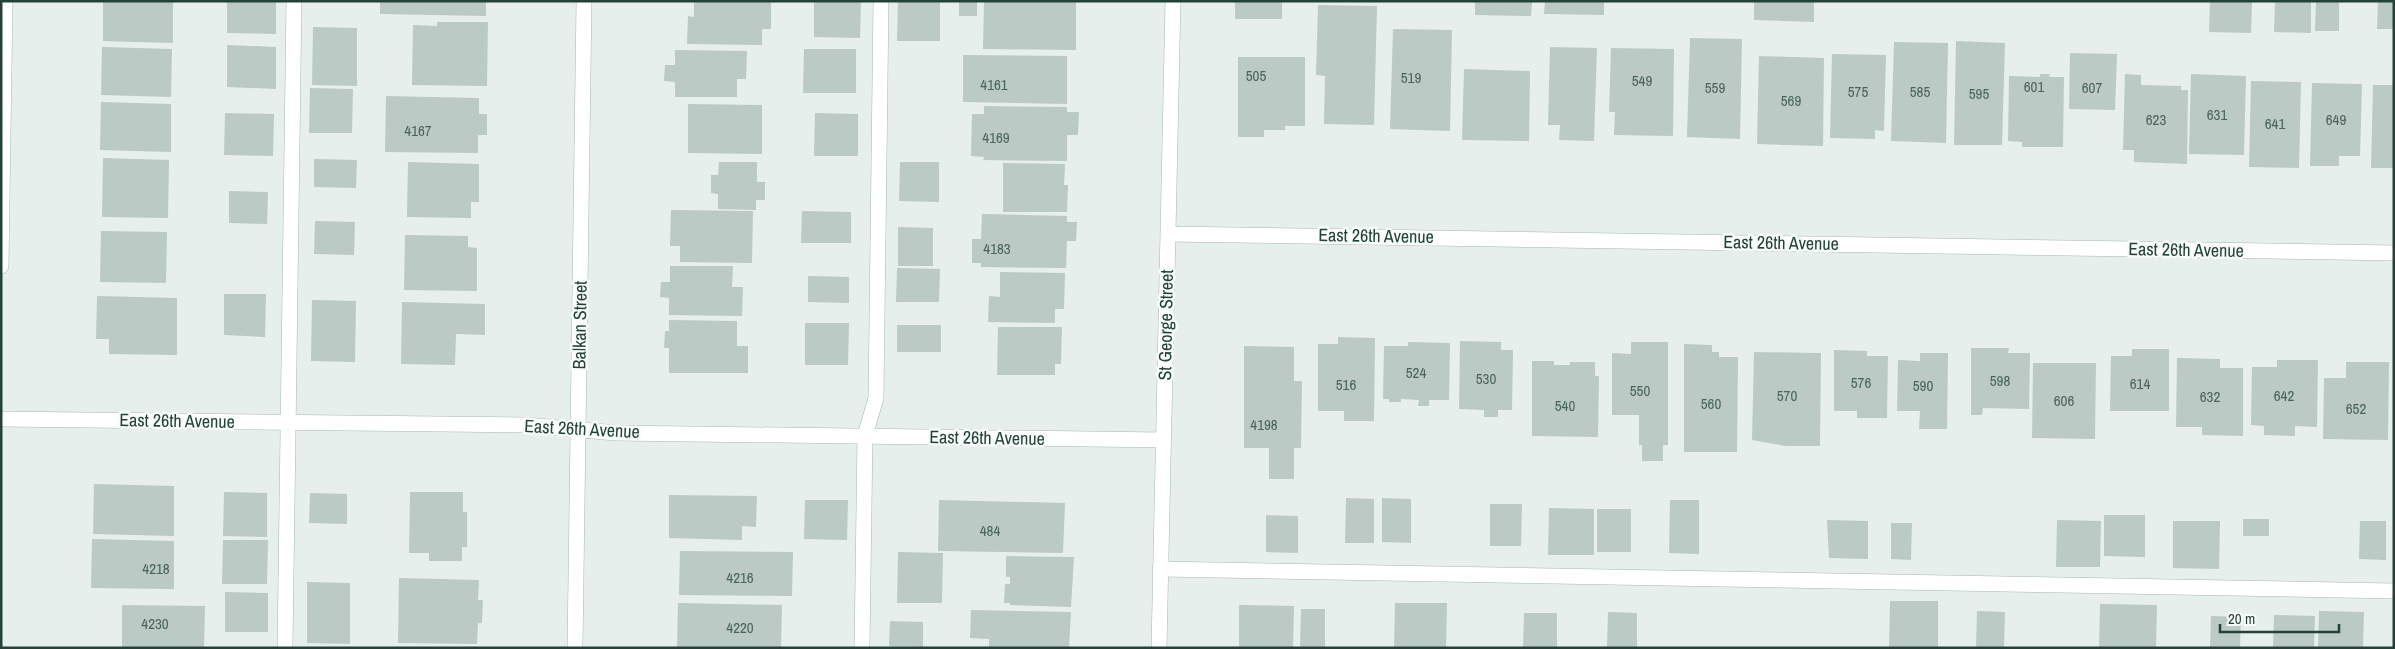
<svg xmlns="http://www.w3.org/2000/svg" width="2395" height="649" font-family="'Archivo Narrow',sans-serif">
  <rect width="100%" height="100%" fill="#e6efeb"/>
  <path fill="#bbcac4" d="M103,1H173V43L103,41Z
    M227,1H276V34L227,33Z
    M380,1H486V16L380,14Z
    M694,1H771V29H762V45L687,44L688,16L694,17Z
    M814,1H861L860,38L814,37Z
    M898,1H940V41H897Z
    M959,1H977V16H959Z
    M984,1L1076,2V50L983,49Z
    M1235,1H1282V19H1235Z
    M1475,1H1532L1531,16L1475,15Z
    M1545,1H1604V15L1544,14Z
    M1754,1H1814V22L1754,20Z
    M2210,1H2252L2251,33L2209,32Z
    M2275,1H2311V33L2274,32Z
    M2316,1H2339V31H2315Z
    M2378,1H2394V29H2377Z
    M1318,5L1377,6L1374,125L1324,124L1325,76L1316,75Z
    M437,22H488L487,86L412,85L413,25L437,26Z
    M313,27L357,28V86L312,85Z
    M1393,29L1452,30L1450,131L1390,129Z
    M1690,38L1742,39L1740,139L1687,137Z
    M1956,41L2005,43L2002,145H1954Z
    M1894,42L1948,43L1946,143L1891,141Z
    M227,45L276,47V89L227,87Z
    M102,47L172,49L171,97L101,95Z
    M1550,47L1597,48L1594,141L1559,140L1560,125H1548Z
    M1611,48L1674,49L1673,136L1614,135L1615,112H1609Z
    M804,49H856V93H803Z
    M675,50L747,51L746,79H737V97H675V82L664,81L665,65H675Z
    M2070,53L2117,54L2115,110L2069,109Z
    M1832,54L1886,55L1884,131L1875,130V139L1830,138Z
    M963,55L1067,56V104L963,102Z
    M1759,56L1824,58L1823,146L1757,144Z
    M1238,57H1305V126H1285V130H1264V137H1238Z
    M1464,69L1530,71L1529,141L1462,140Z
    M2040,74H2050L2049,77H2064L2063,147H2022V142L2008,141L2009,76L2040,77Z
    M2125,74L2141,75V85L2181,86V90H2188L2187,164L2134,162V150H2123Z
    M2191,74L2246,76L2244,155L2189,154Z
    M2251,81L2301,82L2299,168L2249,167Z
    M2312,83L2362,84L2360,156H2339V166H2310Z
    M2373,85H2394V168H2371Z
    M310,88L353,89L352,133H309Z
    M386,96L479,98V114H487V135H478V153L385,152Z
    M101,102L171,104V152L100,150Z
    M688,104L762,105V154L688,153Z
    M984,106L1067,107V112H1079L1078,135H1067V161L983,160L984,157L971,156L972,114H984Z
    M225,113L274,114L273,156L224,155Z
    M815,113L858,114V156H814Z
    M103,158L169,160L168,218L102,217Z
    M314,159L357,160L356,188L314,187Z
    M408,162L479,164V202H471V218L407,217Z
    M719,162H757V182H765V200H756V210L718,209V194L711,193V175H718Z
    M900,162H939V202L899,201Z
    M1003,163L1065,164L1064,185H1068L1067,212H1003Z
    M229,191L268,192L267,224L229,223Z
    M671,210L753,211L752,263L680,262V246H670Z
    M802,211L851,212V243H801Z
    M982,214L1067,216V222H1077L1076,241H1067L1066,268L981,267V263H972V239H981Z
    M315,221L355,222L354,255L314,254Z
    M898,227L933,228V266H898Z
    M101,231L167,232L166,283L100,282Z
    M405,235L468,236V247L477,248V291L404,290Z
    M670,266H733L732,287H743L742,316L669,315V298L660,297L661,282H670Z
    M897,268L940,269L939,302H896Z
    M1000,272L1065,273L1064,309H1055V323L988,322L989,296L1000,297Z
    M808,276L849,277V303L808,302Z
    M224,294H266L265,337L224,335Z
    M97,296L177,298V355L109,354V339H96Z
    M312,300L356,301L355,362L311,361Z
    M402,302L485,304V335L456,334L455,365L401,364Z
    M669,320L737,321V346H748V373H669V348H664L665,331H669Z
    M805,323H849L848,365H805Z
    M897,325H941V352H897Z
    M998,327H1062L1061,364H1055V375H997Z
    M1338,337L1375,338L1374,421H1344V411H1318V344H1338Z
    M1460,341L1501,342V350H1513L1512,410H1498V417H1484V410L1459,409Z
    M1408,342L1450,343L1449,400H1429V406H1418L1419,400L1401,399V402H1389V399H1383L1384,346H1408Z
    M1631,342H1668V445H1663V461H1642V445H1639V415H1612V353L1631,354Z
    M1684,344L1712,345V352H1719V357H1738L1737,452H1684Z
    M1244,346L1294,347V381H1302L1301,448H1294V479H1269V448H1244Z
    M1971,348H2009L2008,353H2030L2029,409L1983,408L1982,415H1971Z
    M2132,349H2169V411H2110L2111,356H2132Z
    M1834,350L1867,351V356H1888L1887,418H1857V411H1834Z
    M1754,352L1821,353L1820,446H1785L1752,440Z
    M1920,353H1948L1947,429H1919L1920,411H1897L1898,360L1920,361Z
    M2177,358L2220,359V368H2243V436L2202,435V427H2176Z
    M2277,360H2318L2317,427L2295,426V436L2264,435V426L2251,425L2252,367H2277Z
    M1532,361H1554V365H1570V362H1595V376H1599L1598,437L1532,436Z
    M2346,362H2389L2388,440L2323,439L2324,378H2346Z
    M2033,363H2096L2095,439L2032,438Z
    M94,484L174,486V536L93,534Z
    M224,492L267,493V537L223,536Z
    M410,492H463V512H467V547H462V561H429V553H409Z
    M310,493L347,494V524L309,523Z
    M669,495L757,496L756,527L742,526V540L669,538Z
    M1346,498L1374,499V543H1345Z
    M1382,498L1411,499V543L1382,542Z
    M805,500H848L847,540L804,539Z
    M939,500L1065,503L1063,553L938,551Z
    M1670,500H1699V554L1669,553Z
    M1490,504H1522L1521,546H1490Z
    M1549,508L1594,509V555H1548Z
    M1597,509H1631V552H1597Z
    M1266,515L1298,516V553L1266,552Z
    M2104,515H2145V557L2104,556Z
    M2243,519H2269V536H2243Z
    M1827,520L1868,521V559L1829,558Z
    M2057,520L2101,521L2100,567H2056Z
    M2173,521H2220L2219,569L2173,568Z
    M2360,521H2386V560L2359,559Z
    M1891,523H1912L1911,560L1891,559Z
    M92,539L174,541V589L91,588Z
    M223,540H268L267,584H222Z
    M680,551L793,552L792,596L679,595Z
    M898,552L943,553L942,603H897Z
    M1006,556L1074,557L1071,607L1010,605V603H1004L1005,584H1010V577H1006Z
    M399,578L479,580L478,600H483L482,623H478L477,644L398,643Z
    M307,582L350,583V644L307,643Z
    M225,592L268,593V632H225Z
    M1890,601H1938V648H1889Z
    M678,603L782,605L781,648L677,647Z
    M1395,603H1447L1446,648H1394Z
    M2100,604L2157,605L2156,648H2099Z
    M122,605L205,606L204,648H122Z
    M1239,605L1294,606L1293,648H1239Z
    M1301,609H1325V648H1300Z
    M971,610L1071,612L1069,648H989V639L970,638Z
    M1977,611L2005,612L2004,648H1976Z
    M2319,611L2364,612L2363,648H2318Z
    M1608,612L1637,613V648H1607Z
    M1524,613H1557V648H1523Z
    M2274,615L2315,616L2314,648H2273Z
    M2211,616L2241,617L2240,648H2210Z
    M890,621L923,622V647L889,646Z"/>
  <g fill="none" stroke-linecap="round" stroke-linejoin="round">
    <g stroke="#a8b8b2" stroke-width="16">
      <path id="service" d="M1160,569L2394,591
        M285,648L294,1
        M862,648L865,436L876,398L881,1"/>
    </g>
    <g stroke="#a8b8b2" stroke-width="16">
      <path id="minor" d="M1168,234L2394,253
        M1,266L5,1
        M1,419L526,425L616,433L1163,440
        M575,648L584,1
        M1159,648L1173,1"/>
    </g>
    <use href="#service" stroke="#fff" stroke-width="15"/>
    <use href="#minor" stroke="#fff" stroke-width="15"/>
  </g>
  <g text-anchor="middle" stroke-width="5" stroke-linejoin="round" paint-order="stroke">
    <g font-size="15" fill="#4a645c">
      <text x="1256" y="81">505</text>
      <text x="1411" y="83">519</text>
      <text x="1642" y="86">549</text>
      <text x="994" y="90">4161</text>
      <text x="2034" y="92">601</text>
      <text x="1715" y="93">559</text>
      <text x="2092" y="93">607</text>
      <text x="1858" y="97">575</text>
      <text x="1920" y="97">585</text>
      <text x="1979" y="99">595</text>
      <text x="1791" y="106">569</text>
      <text x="2217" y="120">631</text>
      <text x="2156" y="125">623</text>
      <text x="2336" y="125">649</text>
      <text x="2275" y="129">641</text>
      <text x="418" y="136">4167</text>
      <text x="996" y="143">4169</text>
      <text x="997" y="254">4183</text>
      <text x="1416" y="378">524</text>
      <text x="1486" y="384">530</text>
      <text x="2000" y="386">598</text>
      <text x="1861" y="388">576</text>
      <text x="2140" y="389">614</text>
      <text x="1346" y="390">516</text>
      <text x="1923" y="391">590</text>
      <text x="1640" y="396">550</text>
      <text x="1787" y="401">570</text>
      <text x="2284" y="401">642</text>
      <text x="2210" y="402">632</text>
      <text x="2064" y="406">606</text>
      <text x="1711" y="409">560</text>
      <text x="1565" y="411">540</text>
      <text x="2356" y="414">652</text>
      <text x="1264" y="430">4198</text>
      <text x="990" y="536">484</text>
      <text x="156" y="574">4218</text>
      <text x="740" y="583">4216</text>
      <text x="155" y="629">4230</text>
      <text x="740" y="633">4220</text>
    </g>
    <g font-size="18" fill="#24423a" stroke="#f7fbf9">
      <text transform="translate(1376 236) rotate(1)" y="6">East 26th Avenue</text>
      <text transform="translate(1781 243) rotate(1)" y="6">East 26th Avenue</text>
      <text transform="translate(2186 250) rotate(1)" y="6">East 26th Avenue</text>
      <text transform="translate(580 325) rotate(-89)" y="6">Balkan Street</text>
      <text transform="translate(1166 325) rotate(-89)" y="6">St George Street</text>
      <text transform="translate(177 421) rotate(1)" y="6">East 26th Avenue</text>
      <text transform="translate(582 429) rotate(3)" y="6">East 26th Avenue</text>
      <text transform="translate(987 438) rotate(1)" y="6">East 26th Avenue</text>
    </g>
  </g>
  <rect width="2395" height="649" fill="none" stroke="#24423a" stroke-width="5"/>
  <path d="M2220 624v8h119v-8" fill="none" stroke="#24423a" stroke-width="2.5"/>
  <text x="2228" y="624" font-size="15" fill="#24423a" stroke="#f7fbf9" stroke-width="4" paint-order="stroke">20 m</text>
</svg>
